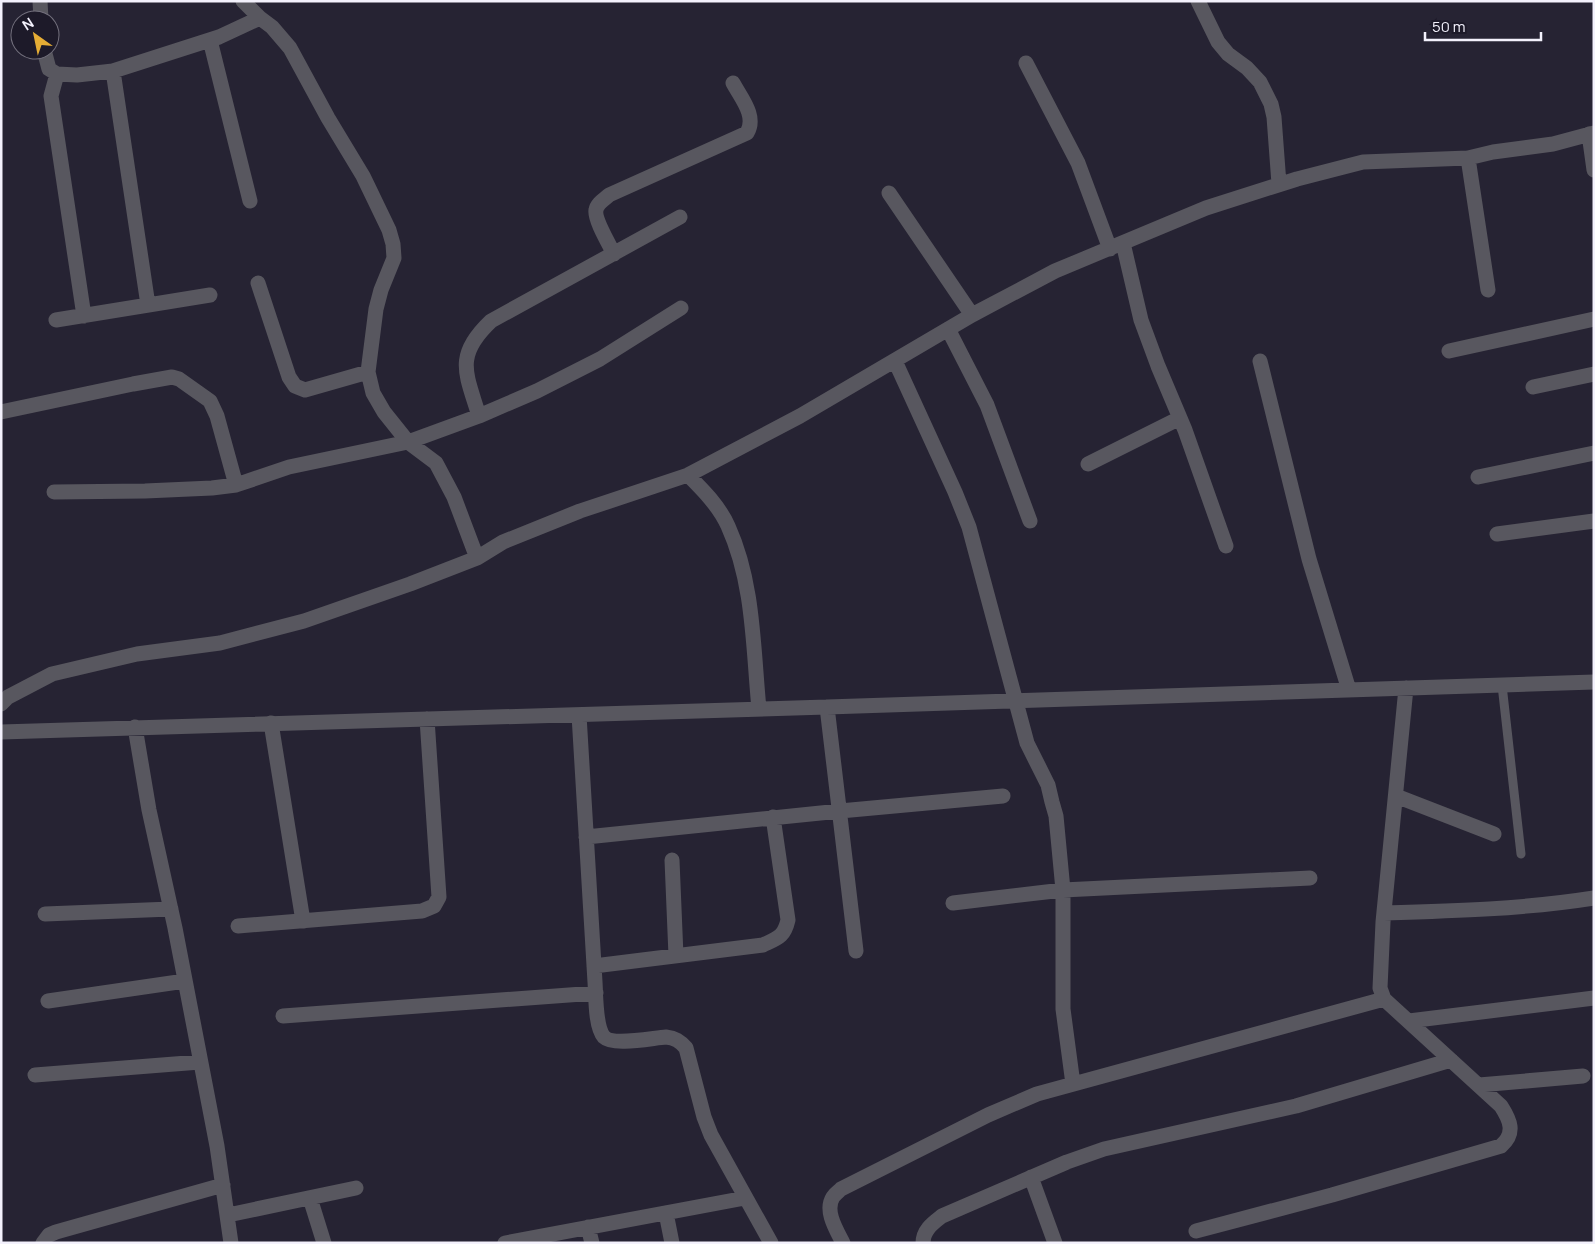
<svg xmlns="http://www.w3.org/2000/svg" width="1595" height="1244" font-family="Manrope,sans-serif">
  <rect width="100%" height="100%" fill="#262333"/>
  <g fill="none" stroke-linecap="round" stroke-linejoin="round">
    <path stroke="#58575f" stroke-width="9" d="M1502,685L1521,854"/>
    <path stroke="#58575f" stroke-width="15" d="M40,1L41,20
      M243,1L260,18L272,27L290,48L328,118L363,176L389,230L393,244L394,258L381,290L376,309L368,372L373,393L384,412L408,442L436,463L454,497L477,558
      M1198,1L1218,42L1228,54L1247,68L1260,82L1271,104L1274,117L1279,184
      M210,40L250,201
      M44,50L49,69L57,74L77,75L113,71L219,37L260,18
      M1026,63L1078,163L1110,249
      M113,71L148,305
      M57,74L51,96L84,316
      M1589,134L1594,170
      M1468,158L1488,290
      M889,193L972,315
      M1123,243L1141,320L1158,366L1185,430L1226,546
      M614,254C609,244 594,219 596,210C597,203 605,199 609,195L747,133C757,116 741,98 733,83
      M258,283L289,377L295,386L305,390L368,372
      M56,320L210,295
      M948,329L987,405L1030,521
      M1449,351L1594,319
      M895,361L955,492L969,527L1027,743L1048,785L1052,802L1056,816L1063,890V1009L1073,1084
      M1260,361L1309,559L1349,690
      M1533,387L1594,374
      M1,412L133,384L172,377L179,379L210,401L217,416L236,485
      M479,416C466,373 454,356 491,321L680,217
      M1088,464L1180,418
      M688,475C703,490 719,506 728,526C754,583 753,648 759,709
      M1478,477L1594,453
      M54,492L145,491L212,488L236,485L289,467L408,442L479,416L537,391L600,359L681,308
      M1497,534L1594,521
      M1,704L8,697L52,674L137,654L220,643L304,621L410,584L477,558L503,542L580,511L688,475L800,416L972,315L1055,271L1206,208L1297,179L1363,162L1468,158L1493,152L1553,144L1594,133
      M827,707L856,951
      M579,715L595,982C596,995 595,1027 604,1037C613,1046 652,1038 666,1037C675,1038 680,1041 686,1048L704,1117L711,1135L771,1243
      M271,723L303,921
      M135,727L149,810L175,928L217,1146L231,1243
      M1,732L827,707L1594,682
      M1396,796L1494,834
      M586,837L840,811L1003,796
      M672,860L676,956
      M953,903L1063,890L1310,878
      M1384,913C1455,911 1524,909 1594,898
      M45,914L171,909
      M238,926L422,911L434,906L439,897L427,719
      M594,966L763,945C778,938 784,937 788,920L773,817
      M48,1001L185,981
      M283,1016L596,993
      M1409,1021L1594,998
      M35,1075L200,1062
      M1479,1085L1583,1076
      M1031,1177L1055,1243
      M310,1198L324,1243
      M666,1213L672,1243
      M228,1215L356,1188
      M588,1227L592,1243
      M1196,1231L1332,1195L1501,1146C1516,1133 1510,1120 1501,1106L1384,999L1380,988L1383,922L1406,688
      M43,1243L49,1235L56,1232L223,1185
      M505,1243L745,1198
      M843,1243C837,1231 824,1211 833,1197C835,1194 839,1191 841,1189L988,1115L1037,1094L1384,999
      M923,1243C923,1230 933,1223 942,1216L1067,1162L1104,1149L1296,1106L1451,1060"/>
  </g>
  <rect width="1595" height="1244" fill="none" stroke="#f3f1fc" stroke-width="5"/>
  <g transform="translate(35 35) rotate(327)"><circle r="24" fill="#1d1a29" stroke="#73707d"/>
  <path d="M0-4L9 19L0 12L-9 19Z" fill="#e5ad35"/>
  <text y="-8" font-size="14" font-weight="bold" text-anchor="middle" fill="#f3f1fc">N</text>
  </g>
  <path d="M1425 32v8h116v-8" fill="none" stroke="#f3f1fc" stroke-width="2.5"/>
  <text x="1432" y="32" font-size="15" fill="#f3f1fc" stroke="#1d1a29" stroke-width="4" paint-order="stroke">50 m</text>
</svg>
